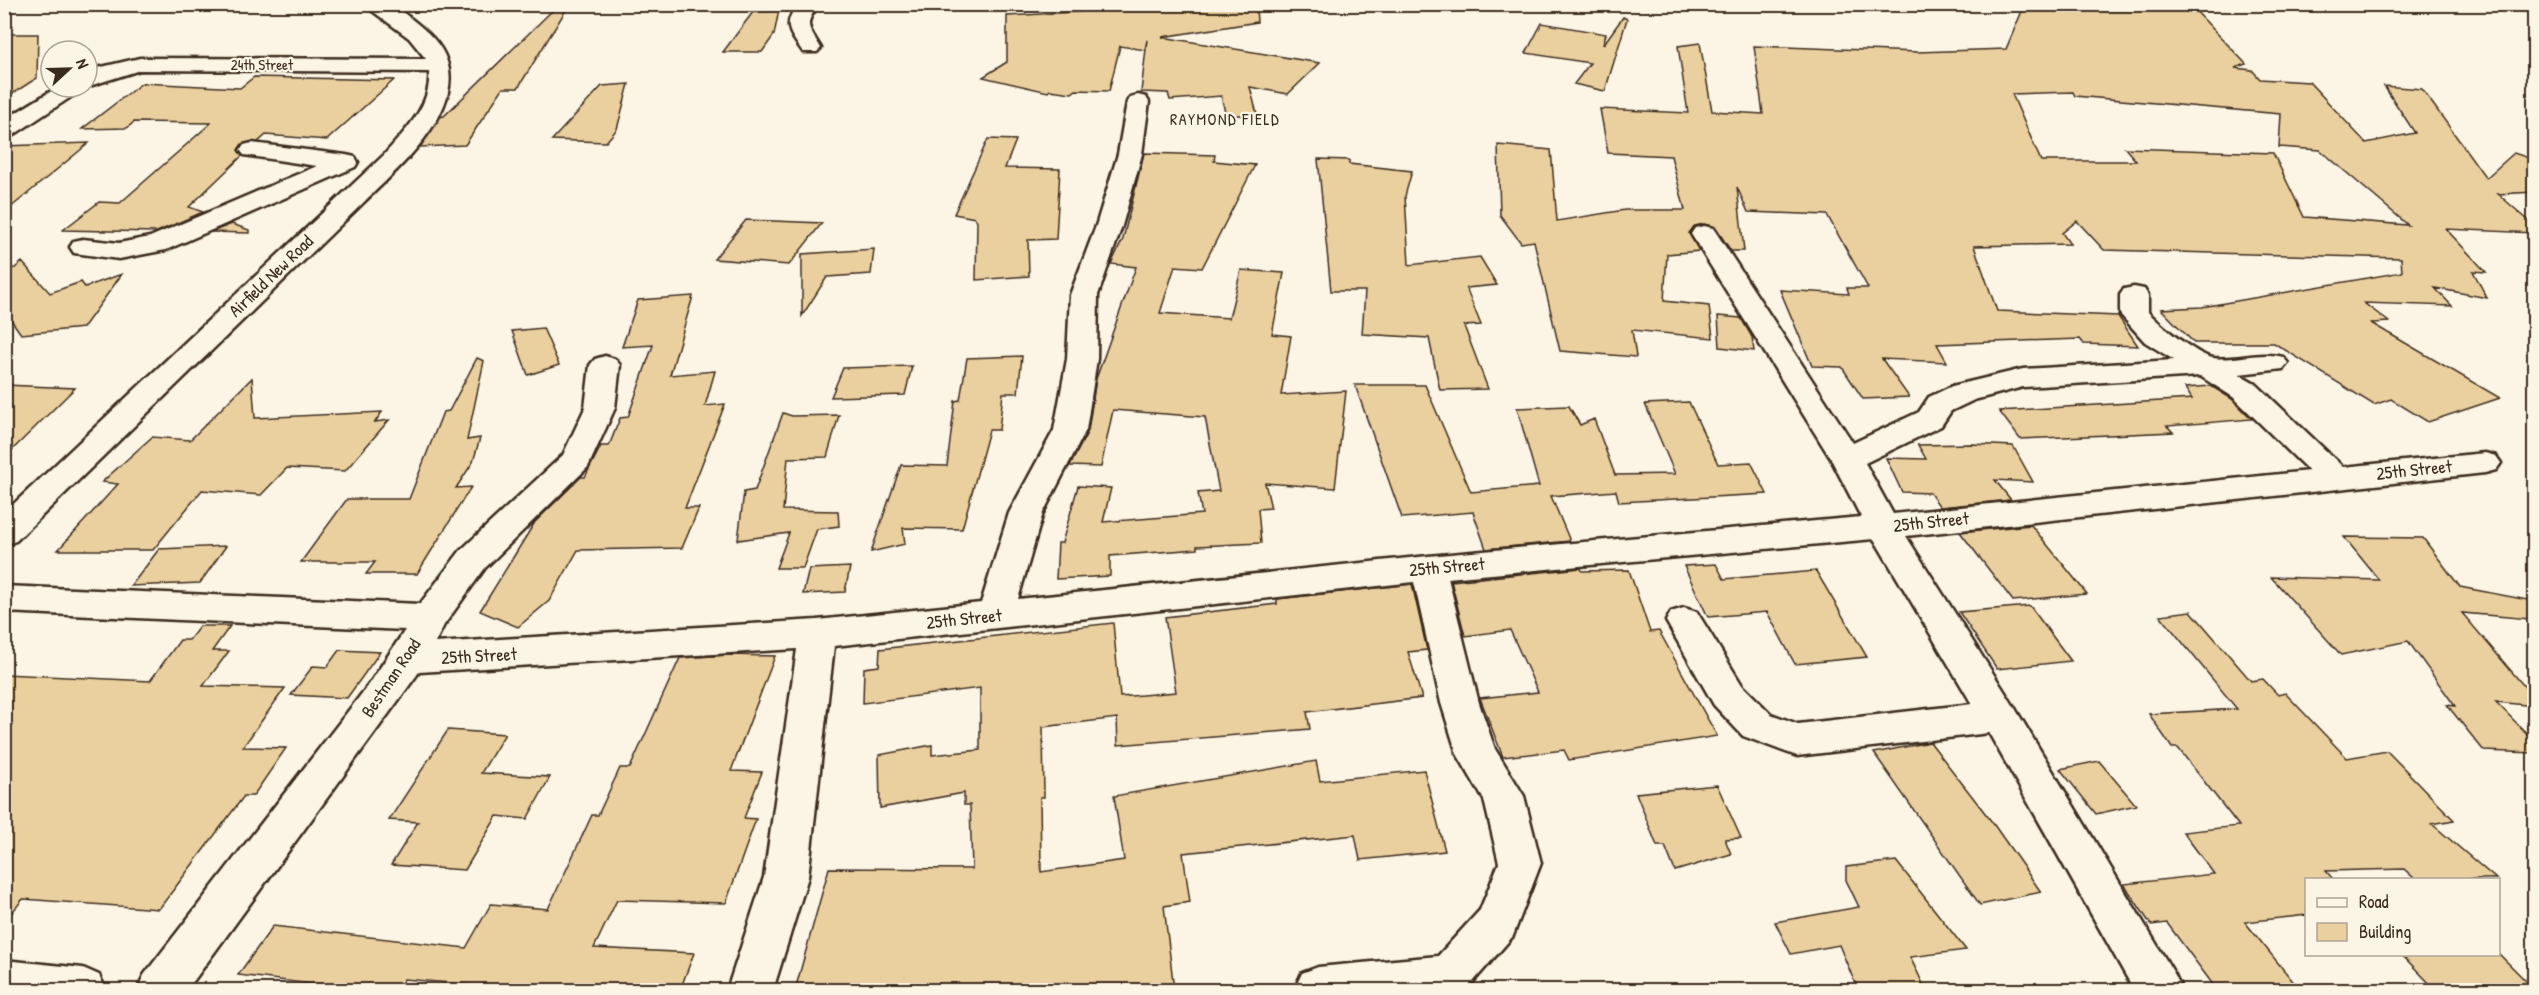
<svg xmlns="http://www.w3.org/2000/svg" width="2539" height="995" font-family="'Patrick Hand',sans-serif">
  <rect width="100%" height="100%" fill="#fcf5e5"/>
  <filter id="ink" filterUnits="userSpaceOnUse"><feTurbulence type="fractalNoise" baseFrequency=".0167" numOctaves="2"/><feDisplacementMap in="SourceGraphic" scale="12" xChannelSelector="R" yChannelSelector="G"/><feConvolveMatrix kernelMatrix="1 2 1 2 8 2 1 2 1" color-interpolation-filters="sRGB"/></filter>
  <g filter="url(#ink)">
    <path fill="#ead09f" stroke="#3b2a1e" stroke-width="1.5" fill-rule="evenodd" d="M559,4L566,10L518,88H503L465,145L420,147L440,117L444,116Z
      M1091,4L1256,8L1257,22L1162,37L1320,63L1288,94L1250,87L1257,114L1226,116L1221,96L1170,100L1168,93L1141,92L1147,40L1145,50L1120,46L1109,91L1076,90L1072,93L1050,90L1048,92L983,77L1007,62V16L1090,11Z
      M2025,4H2161L2164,7L2193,8L2246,64L2235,68L2252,70L2260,79L2309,82L2366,143L2415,133L2384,86L2422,89L2486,178L2514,153L2535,160V192L2498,194L2535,226V233L2446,229L2486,272L2473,271L2487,298L2435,288L2452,306L2364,303L2389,322L2371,323L2500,398L2428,422L2391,399L2374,405L2274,343H2194L2161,309L2202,307L2402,272L2401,258L2104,250L2077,221L2062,233L2070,244L1974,246L1997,311L2118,316L2138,346L2084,344L2080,339L1937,344L1947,362L1882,359L1909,397L1863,399L1842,367L1812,366L1780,290L1849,294L1847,288H1868L1827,215L1748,212L1737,187L1744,251H1731L1715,227L1704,224L1695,226L1689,233L1699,251L1667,254L1664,301L1709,306L1713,338L1632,330L1636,357L1560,351L1534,241L1521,243L1500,215L1498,145L1551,150L1557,221L1625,210H1685L1671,156L1608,153L1600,109L1688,113L1678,46L1700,43L1712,111L1763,114L1754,46L1918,52L2006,49ZM2073,92L2075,96L2281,114L2279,147L2320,150L2408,225L2304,217L2273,153L2125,148L2136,161H2041L2012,94Z
      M779,10L774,35L762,52H723L753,12Z
      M1623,17L1627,19L1605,91L1574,84L1590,63L1526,53L1542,23L1606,34L1603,45Z
      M4,34H38L37,78L4,99Z
      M254,77L394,80L327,140L266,135L258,142L242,144L238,150L242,156L189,207L203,212L157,232L63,230L99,202L120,203L211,123L134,122L127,128L82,129L142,83L240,88Z
      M629,84L617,129L606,142L552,140L602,86Z
      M988,139L1016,140L1005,168L1060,169L1056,239L1028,240L1029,276L976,280L977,222L975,218L954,214Z
      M89,143L4,213V146Z
      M1144,153L1215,155L1214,161L1255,165L1202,268L1175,266L1160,313L1229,318L1241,270L1284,273L1272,334L1291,336L1281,395L1346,391L1335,488L1265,483L1271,508L1258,509L1261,543L1197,546V549L1110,556V576L1056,579L1058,543H1062L1078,486L1111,488L1103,522L1202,514L1198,493L1219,491L1205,417L1113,410L1101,467L1070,466L1088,431L1096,379L1136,267L1111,264L1123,239Z
      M1318,159L1349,160V164L1412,171L1405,196L1409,265L1480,257L1497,285L1466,288L1481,325L1464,326L1488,389L1440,390L1429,338L1362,334L1365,291H1331Z
      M746,220L822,223L789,265L714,259Z
      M232,224L249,230V233L211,232Z
      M874,249L871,274L827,277L802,316V254Z
      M22,262L50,293L81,282L85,287L122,274L83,328L21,334L4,310V270L15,268Z
      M693,296L670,375L715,371L705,406L725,404L685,508H699L682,548L578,550L549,601L518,627L480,611L535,522L581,477H585L601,446H609L620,418L628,417L653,345L622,347L638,300Z
      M1718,316L1741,318L1752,337L1754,351L1720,347Z
      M543,328L559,365L528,375L512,331Z
      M1022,356L1018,393H1003L999,430H989L962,529L903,528L905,544L871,552L901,465L947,466L955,401L960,400L967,358Z
      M477,358L484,361L467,440L480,438L473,462L456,488L471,487L417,574H366L375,562H301L347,499H409L443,412L449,411Z
      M912,366L905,395L831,397L843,368Z
      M252,378L255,418L382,412L375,422L389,420L345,471L287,468L261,495L202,490L153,550H58L118,484L102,482L152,437L190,440Z
      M4,385L75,388L4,458Z
      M1355,385H1425L1471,492L1539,486L1517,408L1569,406L1580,425L1594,419L1615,475L1675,474L1645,404L1689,402L1718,464L1751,462L1767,494L1619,502L1616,491L1551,496L1570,541L1486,549L1473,512L1402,518Z
      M2211,386L2232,399L2252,419L2167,426L2173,432L2020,439L1999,411L2192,399L2185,388Z
      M783,413L792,416L839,415L827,457L788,458L783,510L838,511L839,526L817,529L803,568H776L789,533L738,540L744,492L755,490Z
      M1971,444L2013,446L2033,482L1995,480L2011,500L1940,507L1930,493L1902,492L1886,458L1926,459L1918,445Z
      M2031,525L2066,568L2087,594L2013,601L1960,532Z
      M2344,537L2423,538L2460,587L2533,601L2530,619L2462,613L2535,699V706L2496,702L2535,742V753L2484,751L2447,705L2455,706L2408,641L2341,655L2271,577L2379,580Z
      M226,546L200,583L131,586L159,549Z
      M1716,564L1724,579L1816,571L1867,657L1795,664L1767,612L1708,617L1684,566Z
      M850,567L845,592L803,594L809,569Z
      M1581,568L1582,571L1629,570L1650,632L1659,631L1717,736L1569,760L1564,750L1503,757L1480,698L1538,692L1510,630L1465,636L1451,581Z
      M1412,584L1427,650L1408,652L1422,698L1307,712L1310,729L1118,745L1117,718L1043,727L1044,797H1040L1041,872L1124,860L1114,796L1316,761L1320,781L1424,770L1445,851L1360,860L1355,835L1183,853L1190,902L1164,906L1174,990H795L829,868L972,869L970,805H964V793L880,808L879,755L932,745V755L980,750V688L863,703L864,668L879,666L880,649L1113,623L1120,697L1176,692L1165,617L1277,604V599Z
      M2030,606L2071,661L1997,669L1959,612Z
      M2191,611L2251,681L2263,679L2278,695L2285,693L2347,758L2387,751L2454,820L2432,824L2496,879H2415L2404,869L2326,871L2333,879H2307V915L2245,922L2300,990H2217L2167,923L2151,925L2124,884L2214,874L2183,832L2239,826L2178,748H2172L2149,714L2237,709L2160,615Z
      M200,626H230L212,651H229L203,686L285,688L243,747L286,748L253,796H244L159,909L23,899L4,922V674L150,681L180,640H189Z
      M339,650L380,652L347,698L291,695L313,666L327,667Z
      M730,655L775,656L731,771L762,772L744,818L756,819L726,903L617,900L594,948L694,953L680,990H527L404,979L397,990H343L344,988L238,975L273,926L466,948L491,904L548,909L592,815H598L620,768H630L680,658Z
      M448,730L505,734L481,773L550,777L527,819L497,816L465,870L391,865L418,822L389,820Z
      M1930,742L1992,822L2041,892L1980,905L1874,753Z
      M2099,761L2136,805L2096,814L2060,769Z
      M1717,785L1741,838L1725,839L1731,854L1675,871L1665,846H1657L1636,793Z
      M1896,861L1966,950L1910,957L1926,990H1858L1839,945L1791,954L1775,922L1859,907L1846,880V867Z
      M2401,954H2499L2535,990H2436Z"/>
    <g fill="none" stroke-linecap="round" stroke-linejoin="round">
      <g stroke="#3b2a1e" stroke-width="5">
        <path id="minor" d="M363,4C370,4 380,3 386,4C400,8 418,24 428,33C489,90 406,161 364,202L16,541L4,545V513L384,155C404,132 432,106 429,72L140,70L86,87L12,136L4,138V120L58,87H87V73L93,69L140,58L426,59L409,38Z
          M798,4H819C803,26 808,26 821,48L817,52H803C789,32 782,25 798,4Z
          M1138,95L1146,97L1149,102L1142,154L1122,226L1098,295L1097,359L1086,430L1043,513L1018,599L1428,556L1861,517L1831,459L1691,234L1695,228L1704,226L1713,228L1717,234L1853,443L1919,412L1929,397L1952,386L2023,369L2174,360L2145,342L2120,314V295L2124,289L2134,287L2144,289L2148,295V312C2160,325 2196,355 2213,358C2236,361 2260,351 2283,357L2288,363L2283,369L2239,374L2255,383L2343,467L2485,453L2496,456L2501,463L2496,470L2485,473L1906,536L2013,705L2175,975L2182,990H2134L1989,733L1797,756L1783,751L1743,736L1714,705L1666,621L1671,612L1684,608L1697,612L1742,685L1771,714L1798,724L1972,704L1874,539L1448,578L1479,703L1495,749L1524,796L1541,863L1513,936L1466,990H1296L1295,988L1302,973L1318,967L1438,956L1480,910L1499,863L1484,800L1457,754L1441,703L1414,582L834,646L808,877L773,990H727L764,877L797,649L419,672L187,990H137L144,975L370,683L405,630L4,612V586L420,604L461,550L563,455L585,408L590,365L595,359L605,356L615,359L620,365L615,408L588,467L485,568L444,625L435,643L817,620L981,603L1009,513L1054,430L1067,359L1070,295L1096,226L1118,154L1127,102L1130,97ZM2200,376L2233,397L2309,471L1893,514L1865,463L1941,426L1951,411L1974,400L2023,387Z
          M252,143L346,155L355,157L358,162L355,167L166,250L119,259L74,253L70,247L74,241L83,239L119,243L150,237L317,166L244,155L240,150L244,145Z
          M4,960L83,968L99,975L106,990H4Z"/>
      </g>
      <use href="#minor" fill="#fcf5e5" fill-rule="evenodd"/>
    </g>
  </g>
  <g text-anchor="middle" stroke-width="4.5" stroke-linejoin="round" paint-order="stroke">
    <g font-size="15" fill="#3b2a1e" stroke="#fcf5e5">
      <text x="262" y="70">24th Street</text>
    </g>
    <g font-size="16" letter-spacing="1.5" fill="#3b2a1e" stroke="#fcf5e5">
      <text x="1225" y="125">RAYMOND FIELD</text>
    </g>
    <g font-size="18" fill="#3b2a1e" stroke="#fcf5e5">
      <text transform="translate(271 276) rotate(-44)" y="6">Airfield New Road</text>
      <text transform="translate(2414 470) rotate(-6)" y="6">25th Street</text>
      <text transform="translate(1931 522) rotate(-6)" y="6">25th Street</text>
      <text transform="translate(1447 567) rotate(-5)" y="6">25th Street</text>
      <text transform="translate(964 619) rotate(-6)" y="6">25th Street</text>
      <text transform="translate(479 656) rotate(-3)" y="6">25th Street</text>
      <text transform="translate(391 678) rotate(-56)" y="6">Bestman Road</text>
    </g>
  </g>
  <rect width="2539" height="995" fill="none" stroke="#fcf5e5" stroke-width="24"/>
  <rect x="12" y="12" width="2515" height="971" fill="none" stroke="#3b2a1e" stroke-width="2" filter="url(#ink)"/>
  <rect x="2305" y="878" width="195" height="78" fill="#fcf5e5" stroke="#afa495" stroke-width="1.5"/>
  <rect x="2317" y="898" width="30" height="9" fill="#fcf5e5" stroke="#afa495" stroke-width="1.5"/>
  <text x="2359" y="908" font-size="18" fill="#3b2a1e">Road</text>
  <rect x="2317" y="923" width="30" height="18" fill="#ead09f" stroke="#afa495" stroke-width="1.5"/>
  <text x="2359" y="938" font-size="18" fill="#3b2a1e">Building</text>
  <g transform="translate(69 69) rotate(68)"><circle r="28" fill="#fcf5e5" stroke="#afa495" stroke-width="1.5"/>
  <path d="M0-4.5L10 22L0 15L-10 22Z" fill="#3b2a1e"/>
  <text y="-9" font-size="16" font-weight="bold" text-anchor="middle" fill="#3b2a1e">N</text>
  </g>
</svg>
